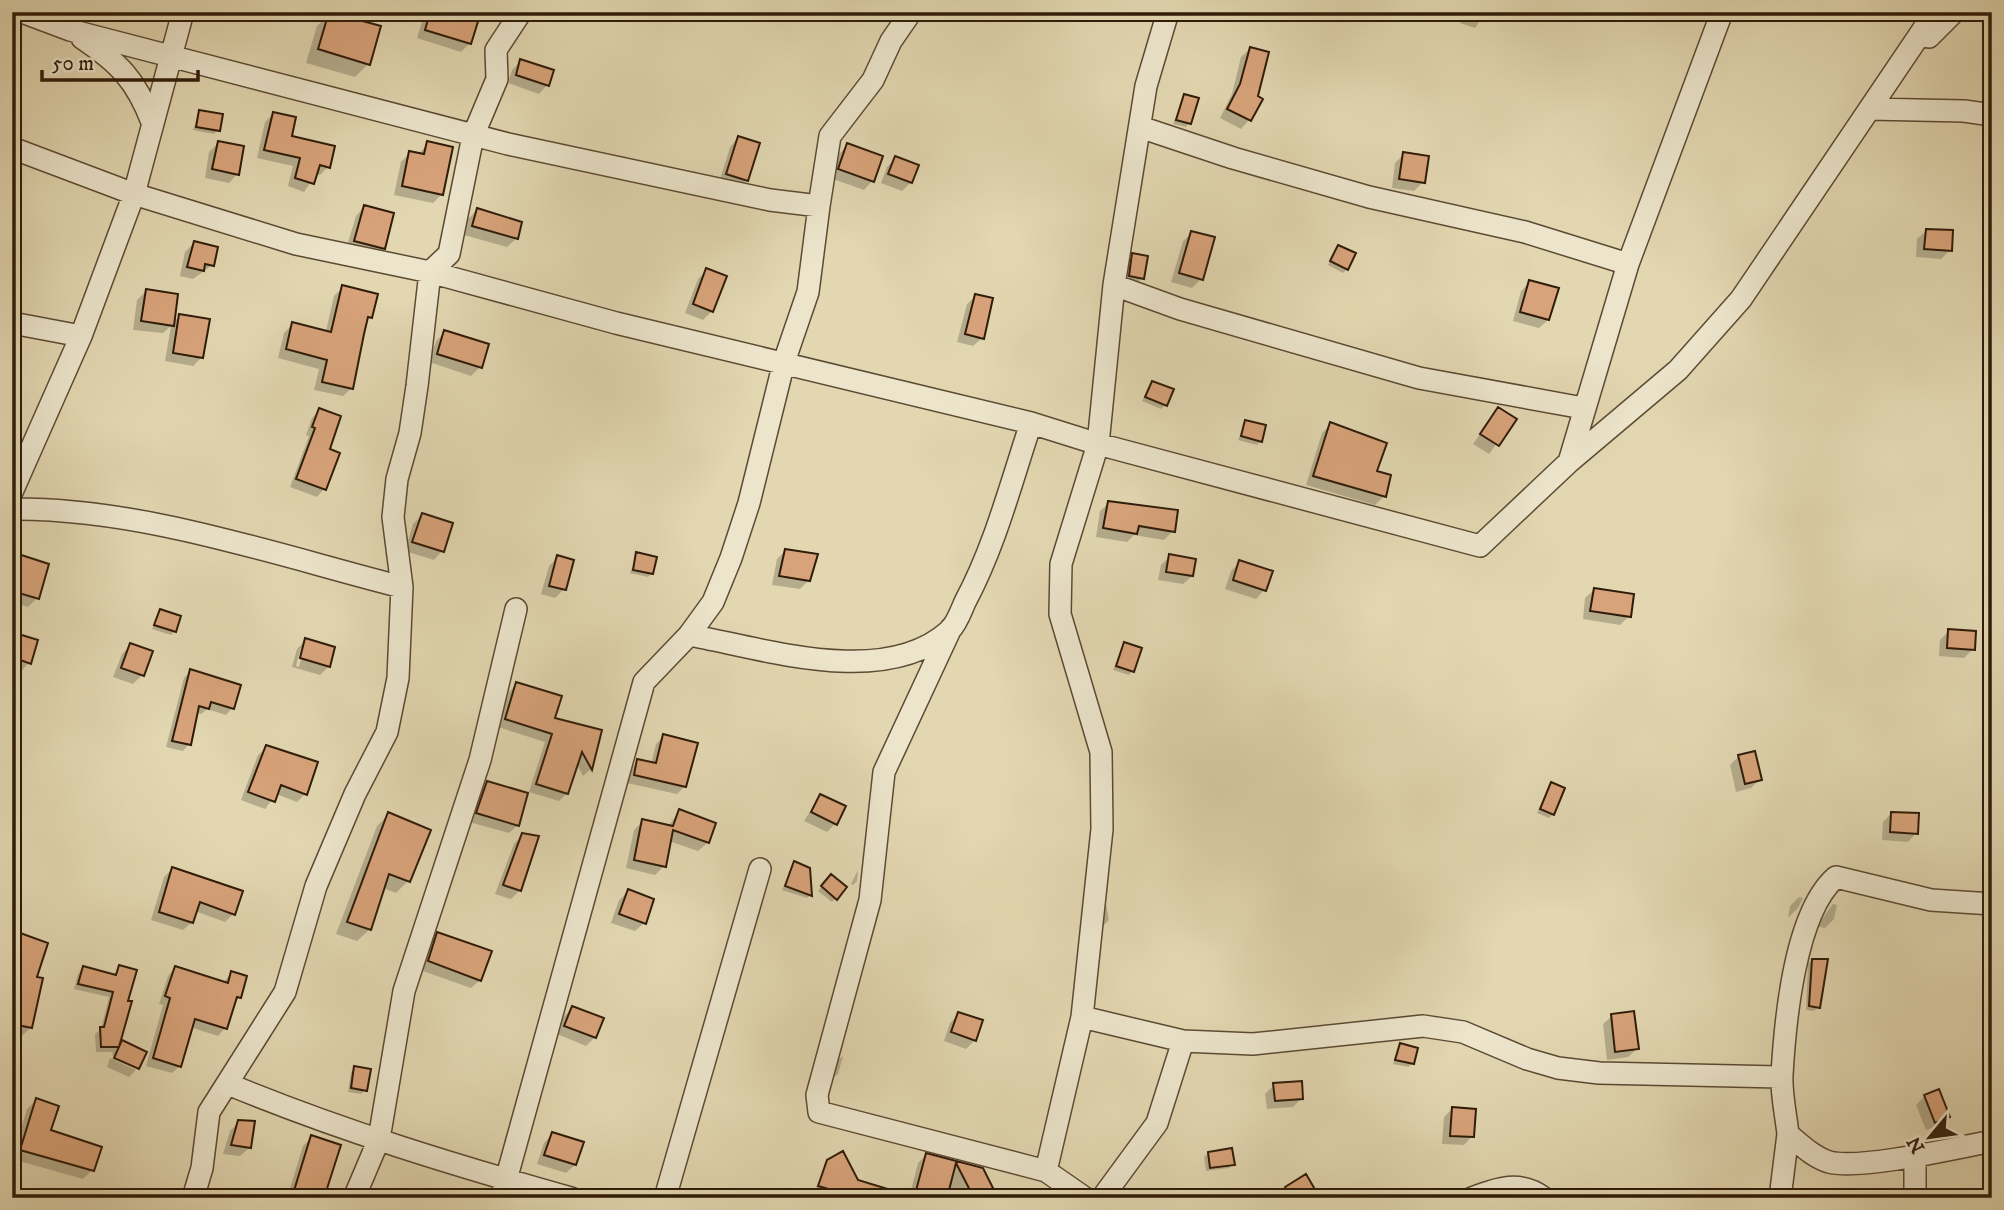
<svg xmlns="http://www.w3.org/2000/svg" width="2004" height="1210" font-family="'IM FELL DW Pica',serif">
  <rect width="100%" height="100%" fill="#e2d7b1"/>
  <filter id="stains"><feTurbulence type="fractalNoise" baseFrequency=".00286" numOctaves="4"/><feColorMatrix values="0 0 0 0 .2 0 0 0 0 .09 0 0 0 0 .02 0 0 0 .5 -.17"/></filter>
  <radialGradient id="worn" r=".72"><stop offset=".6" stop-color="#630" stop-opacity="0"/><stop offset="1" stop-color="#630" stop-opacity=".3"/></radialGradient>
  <path fill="#0003" fill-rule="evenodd" d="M425,12H479L470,43L461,52L417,38Z
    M1463,12H1486L1475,28L1460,23Z
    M330,13L368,64L355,77L306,63L317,26Z
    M1250,49L1249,120L1241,129L1220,118L1232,94L1241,57Z
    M521,61L547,85L539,94L508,83L512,70Z
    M1184,95L1189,123L1186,127L1173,124Z
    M200,112L218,130L214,134L193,130Z
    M273,114L290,137L328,167L320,175L316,174L304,192L288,186L293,166L257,158L265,122Z
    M738,138L746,180L738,189L719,183L730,147Z
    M218,143L237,174L229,183L205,178L209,152Z
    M428,143L442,194L433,203L394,195L401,162L410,153L418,155Z
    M848,145L881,157L872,181L864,190L830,178L839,154Z
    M1404,154L1423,182L1414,191L1392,188L1395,163Z
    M896,158L911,182L902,191L881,183L887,167Z
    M364,207L384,248L375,257L346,249L356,216Z
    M477,210L520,223L516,239L507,247L464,235L468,219Z
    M1926,231L1950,250L1941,259L1916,257L1917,239Z
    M1192,233L1201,279L1192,288L1171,282L1183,241Z
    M194,243L212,265L193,279L180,276L185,252Z
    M1338,247L1347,269L1343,273L1328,265Z
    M1133,255L1142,278L1138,282L1126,280L1129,259Z
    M707,270L712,311L703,320L685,313L698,279Z
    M1530,282L1548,320L1539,328L1513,321L1521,291Z
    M343,287L370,317L365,323L352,388L343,396L314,390L319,369L278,358L284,333L293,324L326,331L334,296Z
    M146,291L172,323L180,316L201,358L193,366L165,361L171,326L163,333L133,330L137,300Z
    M976,296L982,338L973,346L957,342L967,304Z
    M445,332L480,367L471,376L429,362L436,341Z
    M1152,383L1165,405L1161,409L1142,401Z
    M1498,409L1514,420L1489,454L1473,444Z
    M320,410L328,450L324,489L317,497L290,487L309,436L306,435L312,418Z
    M1246,422L1261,441L1257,445L1238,440Z
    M1331,424L1374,472L1384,496L1375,505L1306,485L1322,433Z
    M1109,503L1173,531L1164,540L1134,535L1127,542L1096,537L1100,511Z
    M422,515L442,551L434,560L405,551L413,524Z
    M786,550L808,581L800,589L772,585L777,559Z
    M12,554L37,598L28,607L12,602Z
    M637,554L652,573L648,577L630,573Z
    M1170,556L1192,576L1183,584L1158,580L1161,565Z
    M558,557L564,589L555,598L541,594L549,566Z
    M1240,562L1264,590L1256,599L1225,589L1231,571Z
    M1594,590L1629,616L1620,625L1583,619L1585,598Z
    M160,611L175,631L171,635L152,629Z
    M1949,631L1973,649L1964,658L1939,656L1940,640Z
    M12,635L29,663L21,671L12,669Z
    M306,640L329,666L320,675L292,667L297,649ZM301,648H304L299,667L296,666Z
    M1124,644L1132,671L1129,675L1113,670Z
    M131,645L151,652L142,675L133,684L113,677L122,654Z
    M191,671L232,708L226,715L207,709L201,714L196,713L189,744L183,751L166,747L184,678Z
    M517,684L553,719L600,731L591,769L583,776L576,763L567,793L559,801L529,792L545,742L498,727L509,692Z
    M664,736L685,786L677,794L627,783L630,769L638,761L651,764L656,744Z
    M267,747L305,794L297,802L276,794L265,809L241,800L258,755Z
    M1739,756L1760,779L1751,788L1736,792L1730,765Z
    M487,783L518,825L509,833L469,822L479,792Z
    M1551,784L1553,814L1549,818L1537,813Z
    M820,796L836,823L827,832L804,821Z
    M679,811L714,824L707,843L698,851L669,841L664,866L655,875L626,868L634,830L643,821L668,827Z
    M1892,813L1916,833L1908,842L1882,840L1883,822Z
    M389,814L408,881L396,893L383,888L370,929L357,941L336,934L377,826Z
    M522,835L520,890L511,899L495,894L514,844Z
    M794,863L811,895L807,898L782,890Z
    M172,869L233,914L225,922L195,911L192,922L183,930L151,920L164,877Z
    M858,870L857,881L853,885L851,884Z
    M831,876L845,887L832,902L818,891Z
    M628,891L644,923L635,931L611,923L619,900Z
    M1799,897L1803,898L1798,908L1788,918L1790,906Z
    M1106,904L1109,920L1100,929L1099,911Z
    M1833,904L1837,905L1834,919L1825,928L1817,926Z
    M438,934L480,980L471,988L420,970L429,942Z
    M15,945L35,978L31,1027L22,1036L12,1034Z
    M1812,960L1818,1007L1814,1011L1806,1010L1808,964Z
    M119,967L135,971L117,1048L122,1042L145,1053L137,1069V1066L112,1055L113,1052H96L95,1034L101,1029L109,997L74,989L78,974L83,968L113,976Z
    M175,968L223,983L231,973L240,997L233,1003L225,1028L218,1036L190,1027L180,1066L172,1073L146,1066L163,1005L159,1004L168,976Z
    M572,1008L595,1037L586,1046L557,1034L563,1017Z
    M959,1014L975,1040L966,1049L944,1041L950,1023Z
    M1612,1016L1637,1049L1628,1057L1607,1060L1603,1024Z
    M1400,1045L1412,1063L1409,1067L1393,1064Z
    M843,1056L838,1074L834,1077L838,1060Z
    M110,1058L136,1070L129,1077L107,1067Z
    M355,1068L365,1090L361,1094L348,1092L351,1072Z
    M1274,1085L1302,1098L1293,1107L1267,1109L1265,1094Z
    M1925,1096L1948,1117L1940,1125L1926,1130L1916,1105Z
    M36,1100L49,1131L92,1170L83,1179L12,1159L27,1109Z
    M1452,1109L1472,1136L1464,1145L1442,1144L1444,1117Z
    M239,1122L249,1148L240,1156L223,1154L230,1131Z
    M552,1134L575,1165L566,1173L537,1164L544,1143Z
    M312,1137L323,1198H287L303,1146Z
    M1208,1153L1233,1164L1229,1168L1206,1171L1204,1157Z
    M926,1155L981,1170L991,1198H909L918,1163Z
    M828,1161L838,1185L831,1195L815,1190Z
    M1286,1188L1316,1198H1278Z
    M1942,1188H1958V1198H1933Z
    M730,1191L757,1197V1198H723Z"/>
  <path fill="#d8a37a" stroke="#2f1b09" stroke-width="2" d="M329,12L381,26L370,65L318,49Z
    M430,12H481L471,44L425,30Z
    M1250,47L1269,52L1258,96L1263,99L1251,121L1227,109L1240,84Z
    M520,59L554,70L549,86L516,75Z
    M1184,94L1199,98L1191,124L1176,120Z
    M199,110L223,114L220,131L196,127Z
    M273,112L296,117L292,136L335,146L330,168L320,165L314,184L295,178L300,158L264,150Z
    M738,136L760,143L748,181L726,174Z
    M218,141L244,146L239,175L212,169Z
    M427,141L453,147L443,195L402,186L409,151L424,154Z
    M847,143L883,156L874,182L838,169Z
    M1403,152L1429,156L1425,183L1399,179Z
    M895,156L919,165L912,183L888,174Z
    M364,205L394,213L385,249L354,241Z
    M477,208L522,222L518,239L472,226Z
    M1926,229L1953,230L1952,251L1924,249Z
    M1191,231L1215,237L1203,280L1179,273Z
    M194,241L218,247L214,266L205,264L204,271L187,267Z
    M1338,245L1356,253L1348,270L1330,261Z
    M1132,253L1148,256L1144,279L1129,276Z
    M706,268L727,276L713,312L693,304Z
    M1529,280L1559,288L1549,320L1520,312Z
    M342,285L378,294L372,318L368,317L364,334L353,389L322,382L327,360L286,349L292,322L331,332Z
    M146,289L178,294L174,326L141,321Z
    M975,294L993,298L984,339L965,334Z
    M179,314L210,319L203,358L173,353Z
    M444,330L489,344L482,368L437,354Z
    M1152,381L1174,389L1167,406L1145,397Z
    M1498,407L1517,419L1499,446L1480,434Z
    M319,408L341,416L330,449L340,453L326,490L296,479L315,428L312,427Z
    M1245,420L1266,425L1262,442L1241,436Z
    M1330,422L1387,443L1377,471L1391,475L1386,497L1313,476Z
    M1108,501L1178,510L1175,532L1139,526L1137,534L1103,528Z
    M422,513L453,523L444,552L412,542Z
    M785,549L818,554L810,581L779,576Z
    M12,552L49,564L39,599L12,591Z
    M636,552L657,557L653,574L633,570Z
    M1169,554L1196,559L1193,576L1166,572Z
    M557,555L574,560L566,590L549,586Z
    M1239,560L1273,571L1266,591L1233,580Z
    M1594,588L1634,594L1631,617L1590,611Z
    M160,609L181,616L176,632L154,625Z
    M1948,629L1976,631L1975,650L1947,648Z
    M12,632L38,640L31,664L12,657Z
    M305,638L335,647L330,667L300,658Z
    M1124,642L1142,648L1134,672L1116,666Z
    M130,643L153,651L144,676L121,668Z
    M190,669L241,685L234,709L211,702L209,709L199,706L191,745L172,741Z
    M516,682L562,696L555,718L602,730L592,770L582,752L568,794L536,784L552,734L505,719Z
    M663,734L698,743L686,787L634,775L637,759L656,763Z
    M266,745L318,762L307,795L281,785L275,802L248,792Z
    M1755,751L1762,780L1745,784L1738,755Z
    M487,781L528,793L519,826L476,813Z
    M1551,782L1565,788L1554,815L1540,809Z
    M820,794L846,806L837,825L811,812Z
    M679,809L716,823L709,843L673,830L666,867L634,860L642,819L673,826Z
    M388,812L431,830L410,882L389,874L371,930L347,922Z
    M1891,812L1919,813L1918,834L1890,832Z
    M522,833L539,836L521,891L503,885Z
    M794,861L810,868L812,896L785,886Z
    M172,867L243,891L235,915L200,902L193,923L159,912Z
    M831,874L847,887L837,900L821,886Z
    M628,889L654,899L646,924L619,914Z
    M12,930L48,943L37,977L43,978L32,1028L12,1024V986L18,958L12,956Z
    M437,932L492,951L481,981L428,961Z
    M1812,959H1828L1820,1008L1809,1006Z
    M119,965L137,970L128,1001H132L119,1047H101L100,1027H104L113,992L78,984L83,966L116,975Z
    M175,966L228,983L231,971L247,976L241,998L237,997L227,1029L195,1019L181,1067L153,1058L170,998L165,996Z
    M572,1006L604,1018L596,1038L564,1026Z
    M1634,1011L1639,1049L1615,1052L1611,1014Z
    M958,1012L983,1020L976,1041L951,1032Z
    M122,1040L147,1052L139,1069L114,1058Z
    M1400,1043L1418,1048L1414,1064L1395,1060Z
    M354,1066L371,1069L367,1091L351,1088Z
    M1302,1081L1303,1099L1275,1101L1273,1083Z
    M1939,1089L1950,1117L1935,1123L1924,1095Z
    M36,1098L59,1106L51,1130L102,1147L94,1171L20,1150Z
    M1452,1107L1476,1109L1474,1137L1450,1136Z
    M238,1120L255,1121L251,1148L231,1145Z
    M552,1132L584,1142L576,1165L544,1155Z
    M311,1135L341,1145L324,1198L293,1194Z
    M1232,1148L1235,1165L1210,1168L1208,1152Z
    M843,1151L858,1180L904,1194V1198H860L818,1186L827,1160Z
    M926,1153L983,1168L998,1198H974L956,1163L947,1198H914Z
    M1306,1174L1320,1198H1291L1285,1187Z"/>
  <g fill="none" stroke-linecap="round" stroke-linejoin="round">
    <g stroke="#5c4a33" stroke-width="24">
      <path id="minor" d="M22,12L70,30L508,144L770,200L819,206L808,292L784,362L749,503L731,558L713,602L689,635L644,682L501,1198
        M1929,37L1954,12
        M82,38C119,63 136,80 152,122
        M1870,109L1964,111L1992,115
        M1140,127L1233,158L1369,197L1525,232L1628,264
        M12,148L134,194L296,244L430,272L616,323L1031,423L1098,444L1480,546L1569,462L1678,370L1741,299L1935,12
        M819,206L830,136L873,80L891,41L911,12
        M1114,285L1180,309L1419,378L1583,408
        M12,323L81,336
        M1569,462L1628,264L1722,12
        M12,492L81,336L134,194L183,12
        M12,509C143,508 276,555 402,587
        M951,628L884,772L870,900L817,1095L819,1112L1046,1171
        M689,635C765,649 886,689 950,630C957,623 961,611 965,602C995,546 1011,483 1031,423
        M1082,1017L1183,1041L1253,1044L1423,1026L1463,1032L1527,1059L1558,1068L1599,1073L1782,1077
        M228,1084C339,1130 454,1165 571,1198
        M1788,1134C1786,1115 1781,1094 1782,1075C1785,1022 1795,912 1836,877L1931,900L1992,904
        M193,1198L202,1168L209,1112L285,992L316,886L355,794L387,732L398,678L402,587L393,517L397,479L410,433L417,386L430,272L449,254L473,136L497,79L496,50L521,12
        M354,1198L379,1139L404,991L480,760L516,609
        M665,1198L760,869
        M1085,1198L1046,1171L1082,1017L1102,829L1101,752L1060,614L1061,564L1098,444L1114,285L1146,86L1168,12
        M1102,1198L1157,1123L1183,1041
        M1472,1198C1498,1188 1520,1180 1544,1198
        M1780,1198L1788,1134C1800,1144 1813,1157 1829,1162C1860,1170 1956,1148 1992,1141
        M1915,1198V1156"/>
    </g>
    <use href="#minor" stroke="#ece5cc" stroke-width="21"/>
  </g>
  <rect width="2004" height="1210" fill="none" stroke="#e2d7b1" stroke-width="42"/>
  <rect x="14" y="14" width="1976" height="1182" fill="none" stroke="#2f1b09" stroke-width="3.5"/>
  <rect x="21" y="21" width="1962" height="1168" fill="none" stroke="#2f1b09" stroke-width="2"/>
  <g transform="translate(1930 1137) rotate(241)" stroke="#ece5cc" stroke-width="5" paint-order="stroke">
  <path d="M0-5L12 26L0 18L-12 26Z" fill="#2f1b09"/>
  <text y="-10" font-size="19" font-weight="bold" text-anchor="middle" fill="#2f1b09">N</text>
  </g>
  <path d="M42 70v10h156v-10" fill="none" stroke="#2f1b09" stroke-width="3.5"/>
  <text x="52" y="70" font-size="21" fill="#2f1b09" stroke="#ece5cc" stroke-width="5" paint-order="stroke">50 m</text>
  <rect width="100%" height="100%" filter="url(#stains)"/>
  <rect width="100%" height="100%" fill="url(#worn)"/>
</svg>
